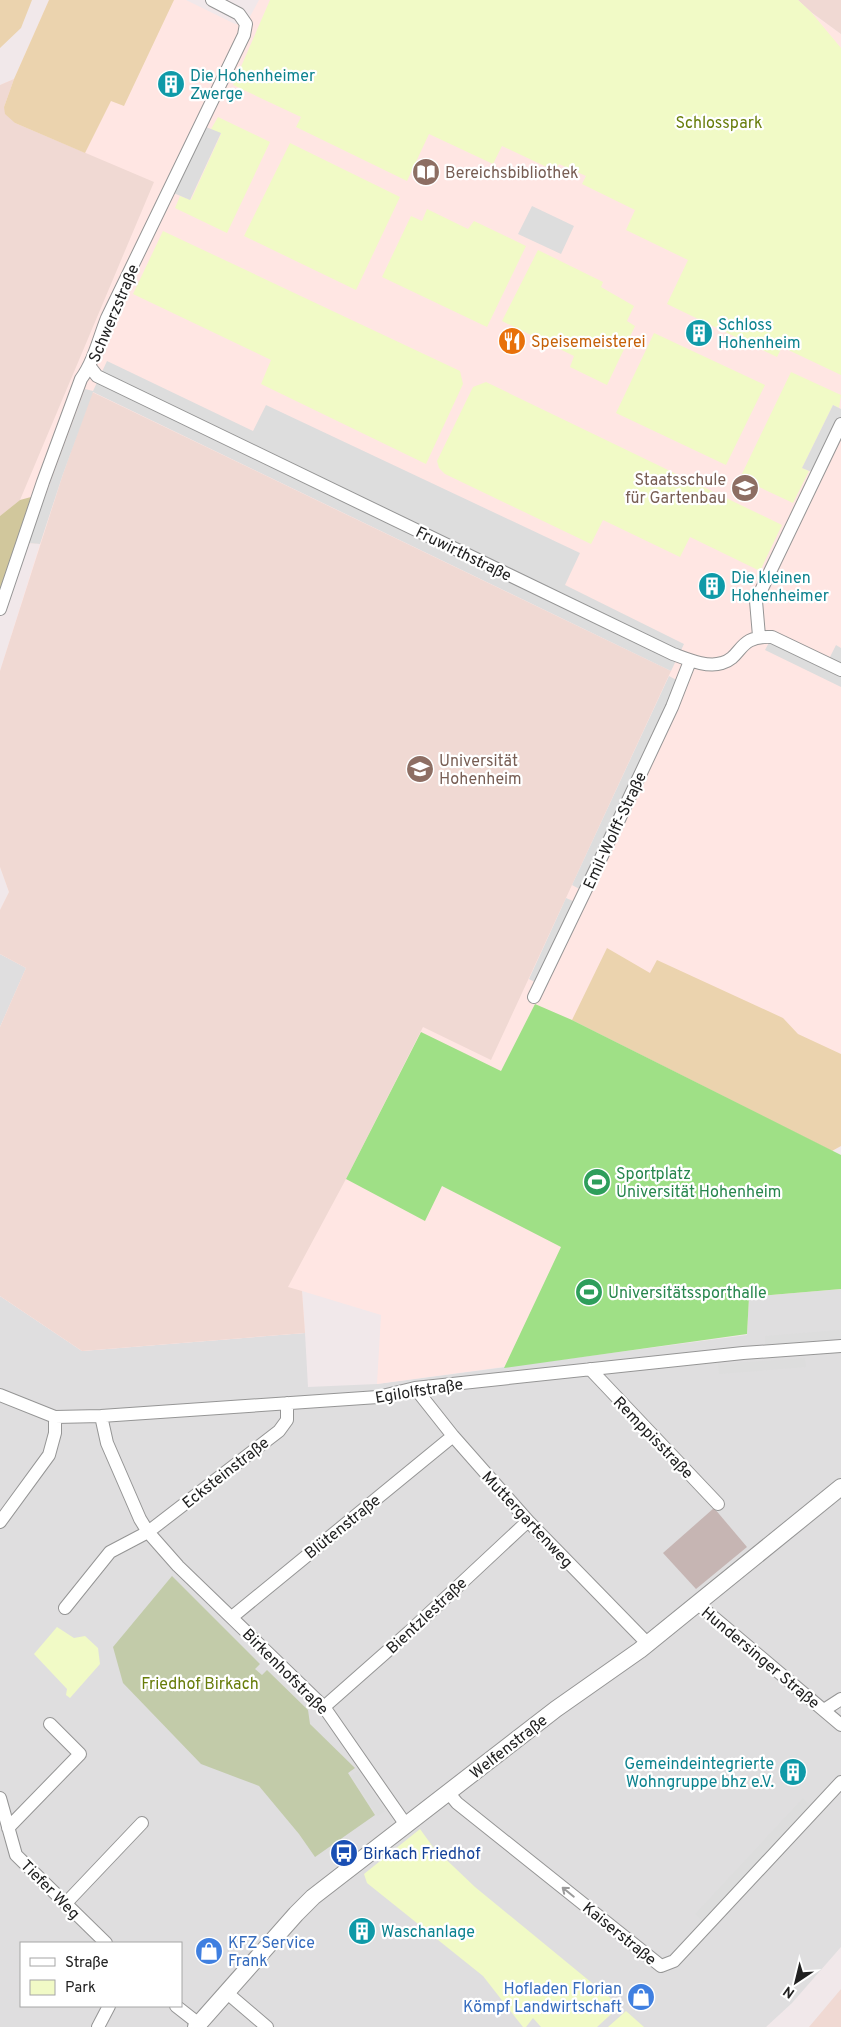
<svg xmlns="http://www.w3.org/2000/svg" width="841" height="2027" font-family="Overpass,sans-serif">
  <rect width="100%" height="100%" fill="#f1e8ea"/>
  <path fill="#dfdedf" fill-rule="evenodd" d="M0,954L27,968L0,1027Z
    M841,1289V1947L792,2003L766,2027H0V1296L82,1351L305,1333L308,1387L377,1384L747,1335L748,1297ZM21,1943H181V2006H21Z"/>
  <path fill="#ffe6e3" d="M49,0H186L235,24H246L259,0H798L811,12L841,34V1146L833,1151L841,1155V1289L749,1297L747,1334L377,1384L381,1315L302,1291L305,1333L82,1351L0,1296V1027L26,968L0,954V910L9,892L0,867V671L40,544L0,541V85L14,79Z"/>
  <path fill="#c6b5b3" d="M714,1508L747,1547L696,1589L663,1553Z"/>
  <path fill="#f0d9d3" d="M798,0H841V34L811,12Z
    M14,79L4,107L15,123L154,182L20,500L0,516V85Z
    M92,392L671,671L491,1060L423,1027L346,1179L288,1287L302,1291L305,1333L82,1351L0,1296V1027L26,968L0,954V910L9,892L0,867V671L63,474Z
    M841,1989V2027H809Z"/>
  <path fill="#ebd3ae" d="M0,0H32L21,28L0,48Z
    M49,0H174L124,106L111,101L85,153L15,123L5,114L4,107L14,79Z
    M607,948L650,973L657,960L783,1018L798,1034L841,1054V1146L832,1151L572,1020Z"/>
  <path fill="#d1c79c" d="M31,497L0,593V516L20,500Z"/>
  <path fill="#c2cba9" d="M172,1576L260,1664L255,1669L262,1675L267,1670L308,1710L310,1724L355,1768L348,1773L375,1815L315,1857L299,1834L259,1786L201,1764L123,1683L113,1647Z"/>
  <path fill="#f1fac6" d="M270,0H798L811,12L841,48V375L782,347L777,357L667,304L688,260L626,230L635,210L582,184L586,176L559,164L555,171L502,146L493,164L429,134L407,181L296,127L301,117L233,85Z
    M218,117L270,142L227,233L175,208L180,196L191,200L221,134L211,129Z
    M290,143L400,197L356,290L244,236Z
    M427,209L468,229L474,221L526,246L487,327L382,277L411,216L422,221Z
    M163,231L460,371L463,384L426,464L261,384L271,360L133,294Z
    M538,250L603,282L601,287L634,306L627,321L635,326L607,385L570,367L574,356L502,321Z
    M654,333L765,385L726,465L616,413Z
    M791,372L841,395L839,408L833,405L802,468L809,471L793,503L740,478Z
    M486,382L782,525L760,571L690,537L680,557L603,520L591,544L445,474L439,468L437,461L473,387Z
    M57,1627L74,1638L85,1636L98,1648L100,1664L70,1698L66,1695L67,1689L34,1654Z
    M420,1829L433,1847L475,1887L620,2006L597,2027H541L533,2018L526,2027H523L483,1976L367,1883L364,1874Z
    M626,2011L644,2027H608Z"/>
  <path fill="#9fe086" d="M535,1004L572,1020L841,1155V1289L749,1297L747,1334L504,1368L561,1247L442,1186L425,1221L346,1179L421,1032L501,1071Z"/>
  <path fill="#ddd" d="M201,125L221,133L190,200L169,191Z
    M532,206L574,226L561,254L518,234Z
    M107,361L253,431L266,405L580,553L565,585L684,644L671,671L93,392L63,474L40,544L28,543L85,389L93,391Z
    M833,405L841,409V424L817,474L802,468Z
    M772,637L827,663L836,645L841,648V687L765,650Z
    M669,676L682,683L585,892L572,885Z
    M566,898L580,904L540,985L529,979Z
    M841,1330V1339L765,1345V1336Z
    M805,1358L806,1367L719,1374L718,1364Z
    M358,1771L385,1811L378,1816L351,1775Z
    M803,1798L811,1806L703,1922L695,1914Z"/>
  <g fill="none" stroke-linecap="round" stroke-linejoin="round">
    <g stroke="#959595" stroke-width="14">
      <path id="minor" d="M90,367L97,376L673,654C687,659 707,668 722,663C743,657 737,635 772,637L841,670
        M0,609L43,482L81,379C94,361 99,338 107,318L244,35L246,24L239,14L212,0
        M759,636L756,601L841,424
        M534,997L601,858L672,707L690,661
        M590,1369L718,1504
        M415,1388L453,1436L528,1521L648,1644
        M0,1395L55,1417L101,1416L378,1397L415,1388L743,1353L841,1346
        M101,1416L107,1443L140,1519L148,1532L178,1566L324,1707L406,1825
        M0,1522L49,1455L55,1433V1417
        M698,1604L841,1725
        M65,1608L110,1552L148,1532L279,1431L287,1420V1403
        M232,1617L453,1436
        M324,1707L409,1632L528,1521
        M824,1710L841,1699
        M448,1792L457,1803L661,1966L674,1961L841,1782
        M0,1798L16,1855L106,1943
        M8,1828L80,1754L50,1724
        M66,1903L142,1823
        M226,1992L267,2027
        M176,2006L199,2024
        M98,2027L109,2006"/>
    </g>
    <g stroke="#959595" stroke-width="18">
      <path id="tertiary" d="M196,2027L296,1914L313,1897L556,1709L640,1650L841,1487"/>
    </g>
    <use href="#minor" stroke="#fff" stroke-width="12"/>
    <use href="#tertiary" stroke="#fff" stroke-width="16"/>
  </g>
  <defs><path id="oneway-shaft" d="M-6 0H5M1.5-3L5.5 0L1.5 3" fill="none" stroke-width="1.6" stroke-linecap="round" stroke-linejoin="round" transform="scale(1.25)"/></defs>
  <use stroke="#9b9b9b" href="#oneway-shaft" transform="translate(568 1892) rotate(-141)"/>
  <defs>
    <g id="building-disc" transform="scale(1.4375)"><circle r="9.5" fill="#0f9aa8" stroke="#fff"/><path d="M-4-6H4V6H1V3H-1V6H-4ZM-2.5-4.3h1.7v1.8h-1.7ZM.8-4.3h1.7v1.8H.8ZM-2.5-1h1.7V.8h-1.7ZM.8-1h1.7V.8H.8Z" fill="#fff"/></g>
    <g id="library-disc" transform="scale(1.4375)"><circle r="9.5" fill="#8d6e63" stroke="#fff"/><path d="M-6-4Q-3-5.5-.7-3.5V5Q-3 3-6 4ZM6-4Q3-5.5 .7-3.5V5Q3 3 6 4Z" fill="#fff"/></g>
    <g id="restaurant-disc" transform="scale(1.4375)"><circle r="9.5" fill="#e8710a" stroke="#fff"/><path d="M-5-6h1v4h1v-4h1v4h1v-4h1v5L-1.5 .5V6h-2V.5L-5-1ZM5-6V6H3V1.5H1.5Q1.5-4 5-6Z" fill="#fff"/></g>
    <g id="university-disc" transform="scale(1.4375)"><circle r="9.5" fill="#8d6e63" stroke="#fff"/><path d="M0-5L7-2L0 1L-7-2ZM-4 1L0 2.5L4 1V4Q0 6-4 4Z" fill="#fff"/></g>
    <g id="stadium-disc" transform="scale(1.4375)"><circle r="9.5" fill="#2e9e5b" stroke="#fff"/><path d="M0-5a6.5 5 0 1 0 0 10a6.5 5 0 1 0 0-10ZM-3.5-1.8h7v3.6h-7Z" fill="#fff"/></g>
    <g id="bus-disc" transform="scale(1.4375)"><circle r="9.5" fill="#1a4fb4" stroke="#fff"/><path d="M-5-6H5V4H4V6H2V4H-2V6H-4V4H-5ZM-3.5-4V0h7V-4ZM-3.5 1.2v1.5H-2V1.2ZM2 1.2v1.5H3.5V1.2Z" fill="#fff"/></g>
    <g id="shop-disc" transform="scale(1.4375)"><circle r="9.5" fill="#3f7fe0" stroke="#fff"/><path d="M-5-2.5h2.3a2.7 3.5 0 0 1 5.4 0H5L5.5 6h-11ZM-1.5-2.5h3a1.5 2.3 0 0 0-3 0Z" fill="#fff"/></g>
  </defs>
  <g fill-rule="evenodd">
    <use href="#building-disc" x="171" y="84"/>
    <use href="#library-disc" x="426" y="172"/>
    <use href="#building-disc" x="699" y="333"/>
    <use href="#restaurant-disc" x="512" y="341"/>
    <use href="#university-disc" x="745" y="488"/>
    <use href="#building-disc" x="712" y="586"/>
    <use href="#university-disc" x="420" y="769"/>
    <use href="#stadium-disc" x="597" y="1182"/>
    <use href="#stadium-disc" x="589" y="1292"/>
    <use href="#building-disc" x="793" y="1772"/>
    <use href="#bus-disc" x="344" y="1853"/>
    <use href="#building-disc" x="362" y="1931"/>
    <use href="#shop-disc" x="209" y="1951"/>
    <use href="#shop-disc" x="641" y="1997"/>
  </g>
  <g text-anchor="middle" stroke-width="4.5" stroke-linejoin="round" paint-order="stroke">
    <g font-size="16" fill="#0d838f" stroke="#fff" text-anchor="start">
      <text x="190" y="81">Die Hohenheimer<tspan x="190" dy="18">Zwerge</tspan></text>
      <text x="718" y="330">Schloss<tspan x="718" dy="18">Hohenheim</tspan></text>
      <text x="731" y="583">Die kleinen<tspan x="731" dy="18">Hohenheimer</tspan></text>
      <text x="774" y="1769" text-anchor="end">Gemeindeintegrierte<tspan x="774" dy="18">Wohngruppe bhz e.V.</tspan></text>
      <text x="381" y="1937">Waschanlage</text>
    </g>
    <g font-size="16" fill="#687d0b" stroke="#fff">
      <text x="719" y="128">Schlosspark</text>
      <text x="200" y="1689">Friedhof Birkach</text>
    </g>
    <g font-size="16" fill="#785e54" stroke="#fff" text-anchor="start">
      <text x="445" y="178">Bereichsbibliothek</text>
      <text x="726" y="485" text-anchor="end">Staatsschule<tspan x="726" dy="18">für Gartenbau</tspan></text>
      <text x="439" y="766">Universität<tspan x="439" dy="18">Hohenheim</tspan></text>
    </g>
    <g font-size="16" fill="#212121" stroke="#fff">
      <text transform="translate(113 313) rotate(-67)" y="6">Schwerzstraße</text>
      <text transform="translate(464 553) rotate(26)" y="6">Fruwirthstraße</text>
      <text transform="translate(614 830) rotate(-65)" y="6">Emil-Wolff-Straße</text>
      <text transform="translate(419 1390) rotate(-9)" y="6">Egilolfstraße</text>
      <text transform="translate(654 1437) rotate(46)" y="6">Remppisstraße</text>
      <text transform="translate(225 1472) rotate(-38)" y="6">Ecksteinstraße</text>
      <text transform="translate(528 1519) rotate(47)" y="6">Muttergartenweg</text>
      <text transform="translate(342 1526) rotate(-39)" y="6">Blütenstraße</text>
      <text transform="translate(426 1615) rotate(-43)" y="6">Bientzlestraße</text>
      <text transform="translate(761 1657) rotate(40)" y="6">Hundersinger Straße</text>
      <text transform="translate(286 1671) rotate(45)" y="6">Birkenhofstraße</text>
      <text transform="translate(508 1746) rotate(-38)" y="6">Welfenstraße</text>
      <text transform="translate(51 1889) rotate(45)" y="6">Tiefer Weg</text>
      <text transform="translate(620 1933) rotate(39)" y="6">Kaiserstraße</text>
    </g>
    <g font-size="16" fill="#c56008" stroke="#fff" text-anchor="start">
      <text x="531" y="347">Speisemeisterei</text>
    </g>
    <g font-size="16" fill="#27864d" stroke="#fff" text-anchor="start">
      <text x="616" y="1179">Sportplatz<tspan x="616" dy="18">Universität Hohenheim</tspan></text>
      <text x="608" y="1298">Universitätssporthalle</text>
    </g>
    <g font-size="16" fill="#164399" stroke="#fff" text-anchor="start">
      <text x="363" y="1859">Birkach Friedhof</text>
    </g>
    <g font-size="16" fill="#366cbe" stroke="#fff" text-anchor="start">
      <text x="228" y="1948">KFZ Service<tspan x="228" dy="18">Frank</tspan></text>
      <text x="622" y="1994" text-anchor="end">Hofladen Florian<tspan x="622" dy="18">Kömpf Landwirtschaft</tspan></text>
    </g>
  </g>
  <rect x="20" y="1942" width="162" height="65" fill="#ffffff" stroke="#a6a6a6"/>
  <rect x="30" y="1958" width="25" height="8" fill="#ffffff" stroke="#a6a6a6"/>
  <text x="65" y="1967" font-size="15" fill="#212121">Straße</text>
  <rect x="30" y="1980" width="25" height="15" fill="#f1fac6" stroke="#a6a6a6"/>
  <text x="65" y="1992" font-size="15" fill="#212121">Park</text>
  <g transform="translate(796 1982) rotate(215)" stroke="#ffffff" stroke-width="4" paint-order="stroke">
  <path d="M0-4L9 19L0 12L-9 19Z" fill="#212121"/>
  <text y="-8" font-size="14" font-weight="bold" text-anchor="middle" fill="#212121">N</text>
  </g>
</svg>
